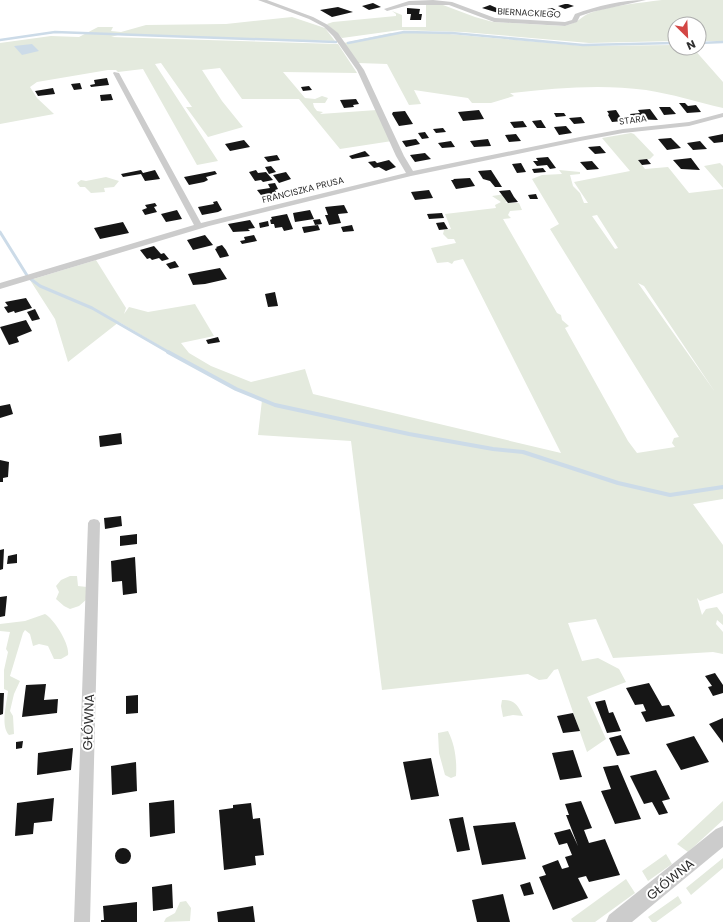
<svg xmlns="http://www.w3.org/2000/svg" width="723" height="922" font-family="Poppins,sans-serif">
  <rect width="100%" height="100%" fill="#fff"/>
  <path fill="#e4eade" fill-rule="evenodd" d="M662,0H723V41H699V24H675V41L589,43L463,32L400,30L342,38L327,24L333,22L396,16V14L392,11L402,15V27H426V5H443L475,17L493,22L563,26C581,23 579,16 593,12C615,5 639,3 662,0Z
    M292,17L325,28L335,41L118,35L111,37L338,44L357,73L283,72L305,98L315,99L322,96L328,98L325,103H313L314,107L317,111L323,112L320,114L377,110L392,141L340,149L299,99H242L220,68L202,70L222,101L243,127L208,137L186,107H192L161,63L155,64L218,161L197,165L143,69L118,72L116,70H108L37,82L30,87L37,98L54,114L0,124V43L51,36L79,37L98,27H113L111,31L121,32L146,25L226,24Z
    M427,32L584,46L675,45V48H693L723,82V108C697,102 672,94 646,90C601,84 556,88 512,93H510L514,96L491,103H472L468,98L414,90L421,104L409,105L387,64L358,63L344,43L391,33Z
    M631,133L634,134L654,155L650,159L638,160L645,169L668,167L689,193L723,189V499L693,504L723,545V593L700,601L697,598L702,615L706,609L717,607L723,615V625L717,620L716,624L723,632V654L713,652L613,658L596,619L568,623L582,661L598,658L619,669L626,682L587,697L606,739L587,752L558,669L554,670L547,679L539,680L528,674L382,690L351,441L258,435L262,400L211,376L119,322L68,362L55,319L30,280L96,260L126,308L124,314L129,307L148,312L195,304L214,336L181,343L189,353L211,366L251,382L305,369L313,394L561,453L463,259L454,261L452,264L448,262L437,263L431,248L456,243L454,239H448L443,234L444,230L451,229L445,214L496,208L495,205L501,202L492,196L506,194L508,201L505,203H519L522,210L510,211L508,215L511,218L503,219L557,313L561,315L562,320L569,326L565,328L628,441L637,453L675,447L672,443L674,438L679,437L550,229L559,224L532,179L542,175L562,174L559,170L580,172V174L570,175L573,186L580,193L584,203H588L574,182L630,171L602,138ZM597,215L618,248L615,249L592,216ZM638,283L644,286L715,392Z
    M720,163L723,166V188L704,166Z
    M106,177L119,181L114,187L104,188L105,192L91,193L85,187H80L77,183L81,180L86,181Z
    M70,576H77L78,586L87,587V599L79,606L70,609L64,606L56,599L59,592L56,586L61,580Z
    M45,614C54,619 70,644 68,655L61,659H54L48,646L39,644L33,646L30,634L25,630L23,633L10,676L20,681L14,694L10,711L13,716L14,734L9,735C0,726 7,703 8,691L4,689V670L8,652L6,649L10,632L0,631V624L25,621Z
    M502,700C514,699 518,705 523,716L513,715L503,717L501,706Z
    M448,731C455,745 457,760 456,776L451,778L445,775L439,753L438,733Z
    M723,801V820L688,852L677,844Z
    M666,854L672,864L648,881L642,871Z
    M723,858V868L691,895L686,888Z
    M626,879L635,893L595,922H573L571,919Z
    M678,896L682,903L656,922H652L648,917Z
    M186,901L191,908L190,921L164,922L166,918L175,913L180,902Z"/>
  <path fill="#ccdbe8" d="M32,44L39,51L22,55L14,46Z"/>
  <g fill="none" stroke-linecap="round" stroke-linejoin="round">
    <path stroke="#ccdbe8" stroke-width="2.5" d="M0,40L55,32L336,42
      M348,43L404,32L452,33L583,45L675,43
      M699,43L723,42"/>
    <path stroke="#ccdbe8" stroke-width="3" d="M0,232L28,277L40,286L92,308L170,353"/>
    <path stroke="#ccdbe8" stroke-width="4" d="M168,352L236,389L275,405L409,434L493,449L523,452L618,483L670,495L723,487"/>
  </g>
  <path fill="#161616" d="M373,3L381,7L369,10L362,6Z
    M565,4H568L574,6L565,9L558,6Z
    M490,5L510,14L505,15L482,8Z
    M338,7L353,12L332,17L320,10Z
    M407,8L420,9L419,14H422L421,20H410L411,14H407Z
    M552,8L561,12L556,13L547,9Z
    M542,10L552,15L542,18L527,13Z
    M107,78L109,85L91,87L90,85L95,84L94,80Z
    M80,83L82,89L74,90L71,84Z
    M309,86L312,90L303,91L301,87Z
    M53,88L55,94L38,96L35,91Z
    M111,94L113,100L101,101L100,95Z
    M356,99L359,104L353,105L354,107L344,108L340,100Z
    M679,103H685L688,106L696,105L701,112L687,113Z
    M659,107H670L676,114L664,115Z
    M650,109L658,120L633,119L630,114L640,113L638,110Z
    M479,110L484,119L463,121L458,112Z
    M616,110L623,121L612,122L608,115L609,114L607,111Z
    M405,111L413,124L399,126L392,114L393,112Z
    M554,113H564L566,116L556,117Z
    M581,117L585,123L574,124L569,118Z
    M541,120L546,128H537L532,121Z
    M523,121L527,127L514,128L510,122Z
    M566,126L572,133L559,135L554,127Z
    M443,128L446,132L436,133L433,129Z
    M425,132L429,138L422,139L418,133Z
    M516,134L521,141L509,142L505,135Z
    M723,134V142L714,143L708,137Z
    M671,138L681,148L667,150L658,139Z
    M416,139L420,144L406,147L402,141Z
    M488,139L491,146L474,147L470,141Z
    M244,140L250,147L230,151L225,144Z
    M451,141L455,147L442,148L438,143Z
    M700,141L707,149L693,150L687,143Z
    M600,146L606,153L595,154L588,147Z
    M365,151L370,156L352,159L349,156Z
    M425,153L431,159L415,162L410,155Z
    M277,155L280,160L268,162L264,157Z
    M548,157L556,168L550,169L547,165L537,166L533,161H538L536,158Z
    M691,158L700,170L681,169L673,160Z
    M647,159L651,164L642,165L638,160Z
    M389,160L396,167L386,171L379,167L374,168L368,162L375,161L377,163Z
    M592,161L599,169L587,170L580,162Z
    M521,163L526,172L517,173L512,164Z
    M271,166L276,172L269,174L265,167Z
    M543,168L546,172L534,173L532,169Z
    M141,170L143,173L155,170L160,179L145,181L141,174L123,177L121,174Z
    M256,170L258,173L266,172L273,180L263,182L261,180L255,181L249,172Z
    M491,170L502,187H495L490,181L483,179L478,171Z
    M215,171L217,174L206,177L208,180L204,182L189,185L184,177Z
    M286,172L291,179L279,183L273,175Z
    M470,178L475,186L456,189L451,180H454L453,179Z
    M275,183L278,189L275,190L279,196L264,199L257,190L270,188L268,184Z
    M429,190L433,198L415,200L411,192Z
    M510,190L514,197L518,202L508,203L499,191Z
    M536,194L538,199H530L528,195Z
    M217,201L222,210L218,212L202,215L198,207L214,204L213,202Z
    M155,203L157,206L154,207L157,212L145,215L142,210L147,208L145,205Z
    M344,205L348,213L338,214L341,223L329,225L325,215H328L325,207Z
    M177,210L182,219L166,222L161,214Z
    M310,210L314,219L295,222L293,213Z
    M442,213L444,218L429,219L427,214Z
    M287,214L293,229L284,231L282,227L275,228L274,224H271L270,220L272,219L271,217Z
    M320,219L322,224L315,225L313,220Z
    M250,220L255,228L248,229L250,231L233,232L228,224Z
    M268,221L269,226L260,228L259,223Z
    M123,222L129,233L100,239L94,228Z
    M444,222L448,229L439,230L436,223Z
    M318,225L320,230L304,233L302,227Z
    M352,225L354,231L343,232L341,227Z
    M205,235L213,245L193,250L187,240Z
    M254,235L257,241L242,244L240,241L245,240L244,237Z
    M222,245L226,250L220,252L226,250L229,256L220,258L215,249L217,248L216,247Z
    M154,246L161,254L164,253L169,259L162,261L159,258L152,260L150,258L147,259L140,250Z
    M175,261L179,267L170,269L166,264Z
    M220,268L227,279L205,284L193,285L188,274Z
    M275,292L278,306L268,307L265,294Z
    M26,298L32,308L15,313L14,311L8,313L4,307L8,306L5,302Z
    M35,309L40,319L32,321L27,312Z
    M26,320L32,331L17,337L19,342L9,345L0,327Z
    M218,337L220,342L208,344L206,340Z
    M10,404L13,414L0,418V406Z
    M121,433L122,444L100,447L99,436Z
    M0,460L9,462L8,477L3,478V482H0Z
    M121,516L122,526L105,529L104,518Z
    M137,534V544L120,546V536Z
    M4,549L3,569L0,570V550Z
    M17,554V563L7,564L8,556Z
    M135,557L137,593L123,595L122,581L112,582L111,561Z
    M7,596L5,616L0,617V597Z
    M715,673L723,685V693L713,696L708,687L712,686L705,676Z
    M649,683L662,706L669,705L675,716L646,722L641,712L646,711L643,704L635,705L626,688Z
    M46,684L44,700L58,699L57,713L22,717L26,685Z
    M0,693H4L3,714L0,715Z
    M138,695V713L126,714V696Z
    M605,700L609,713L613,712L621,731L607,733L595,702Z
    M573,713L580,731L563,733L557,716Z
    M723,718V743L709,724Z
    M621,735L630,754L617,756L609,738Z
    M694,736L709,762L681,770L666,744Z
    M23,741L22,748L16,749V742Z
    M73,748L71,770L37,775L38,753Z
    M573,750L582,777L560,780L552,753Z
    M431,758L439,796L411,800L403,762Z
    M136,762L137,791L112,795L111,766Z
    M618,765L641,819L615,824L601,791L611,789L603,767Z
    M656,770L670,799L662,801L668,813L659,815L652,802L644,804L630,776Z
    M54,798L52,821L34,823L33,834L15,836L17,803Z
    M174,800L175,833L150,837L149,803Z
    M581,801L592,828L584,830L589,843L605,839L620,875L589,882L586,876L578,878L588,898L553,910L539,877L546,875L542,866L558,860L562,869L569,867L565,857L572,855L567,843L559,845L554,833L570,829L578,846L566,815H569L565,804Z
    M251,803L253,819L260,818L264,855L255,856L256,865L224,870L219,810L233,808V805Z
    M463,817L470,850L457,852L449,819Z
    M515,822L526,859L482,865L473,826Z
    M115 856a8 8 0 1 1 16 0a8 8 0 1 1-16 0Z
    M530,882L534,894L524,896L520,885Z
    M172,884L173,908L153,911L152,887Z
    M503,894L510,922H477L472,900Z
    M137,902V922H101V920H104L103,906Z
    M253,906L255,922H218L217,912Z"/>
  <g fill="none" stroke-linecap="round" stroke-linejoin="round">
    <path fill="#ccc" fill-rule="evenodd" d="M258,0H267L313,17L328,25L338,33L364,70L404,156L413,171L580,137L623,129L689,122L723,113V117L689,126L623,133L580,141L411,176L209,226L0,289V283L194,225L113,73L114,72L119,73L201,223L406,173L396,156L357,70L333,36L324,27L309,19Z
      M433,0L452,2L495,18L565,22L572,20L575,14C597,6 622,0 646,0L592,12L580,16L577,22L565,26L494,22L449,5H409L387,11L384,9L409,1Z
      M94,519L98,520L100,523L90,922H74L88,523L90,520Z"/>
    <path fill="#ccc" fill-rule="evenodd" d="M723,826V847L632,922H606L609,915L716,829Z"/>
  </g>
  <g text-anchor="middle" stroke-width="4" stroke-linejoin="round" paint-order="stroke">
    <g font-size="9" fill="#2f2f2f" stroke="#fff">
      <text transform="translate(529 13) rotate(3)" y="3">BIERNACKIEGO</text>
      <text transform="translate(633 120) rotate(-7)" y="3">STARA</text>
      <text transform="translate(303 190) rotate(-14)" y="3">FRANCISZKA PRUSA</text>
    </g>
    <g font-size="13" fill="#2f2f2f" stroke="#fff">
      <text transform="translate(88 722) rotate(-88)" y="5">GŁÓWNA</text>
      <text transform="translate(670 879) rotate(-39)" y="5">GŁÓWNA</text>
    </g>
  </g>
  <g transform="translate(687 36) rotate(156)"><circle r="19" fill="#ffffff" stroke="#acacac"/>
  <path d="M0-3L7 15L0 10L-7 15Z" fill="#d34644"/>
  <text y="-6" font-size="11" font-weight="bold" text-anchor="middle" fill="#2f2f2f">N</text>
  </g>
</svg>
